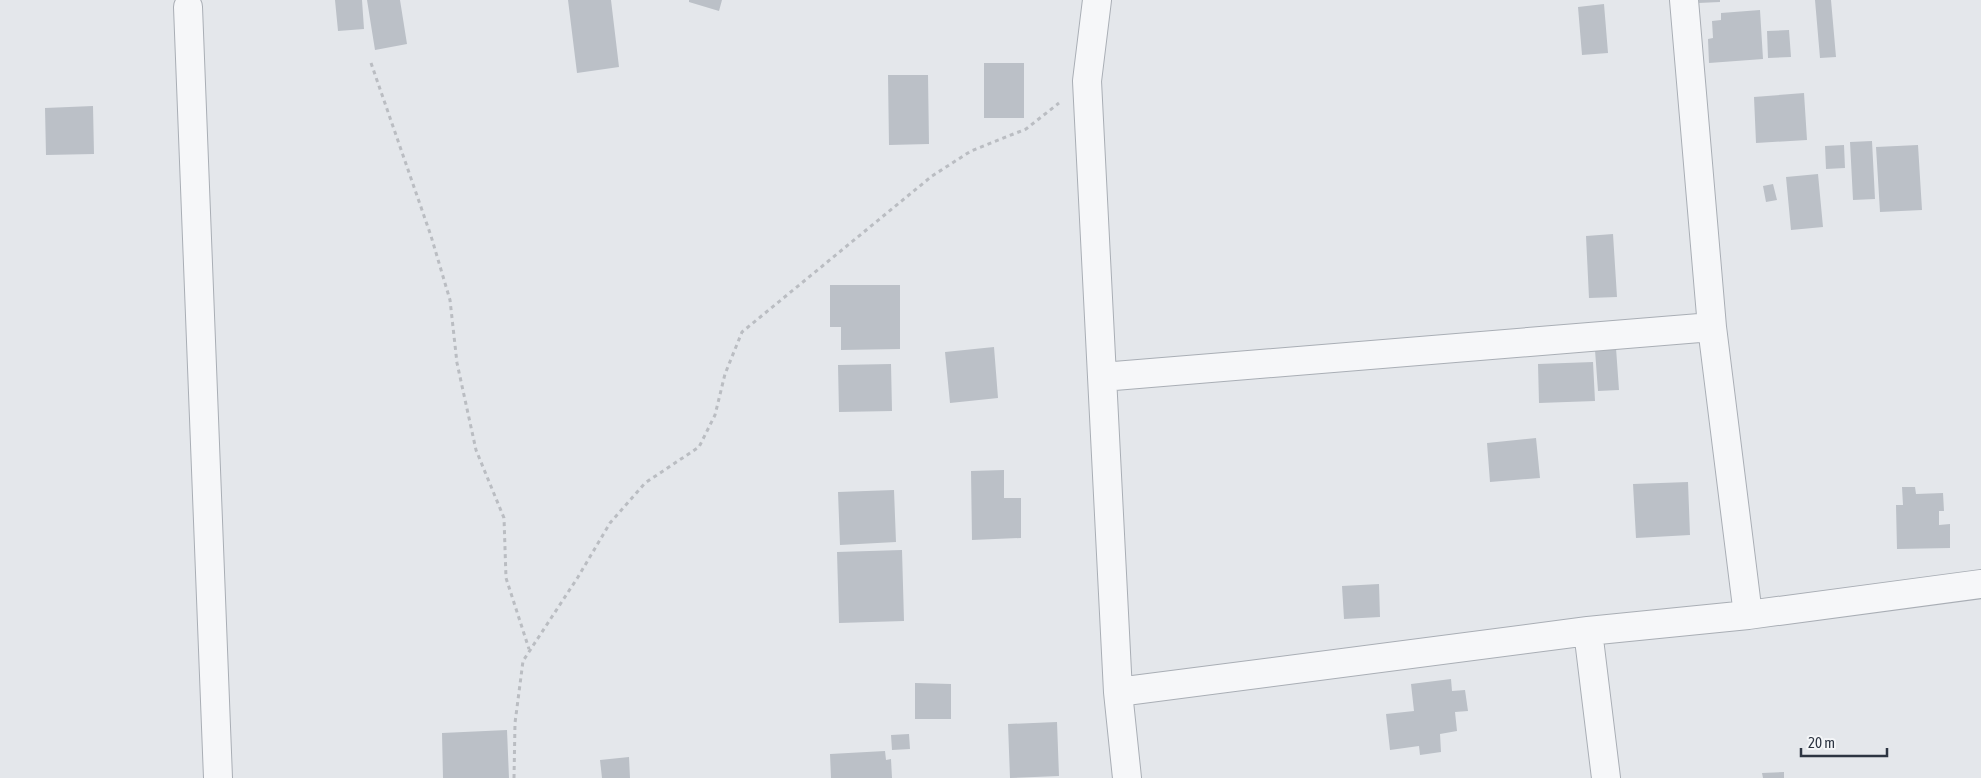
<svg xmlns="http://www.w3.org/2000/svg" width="1981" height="778" font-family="'Asap Condensed',sans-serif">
  <rect width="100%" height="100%" fill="#e4e7eb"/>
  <path fill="#bbc0c7" d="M335,0H362L364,29L338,31Z
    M367,0H400L407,44L375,50Z
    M568,0H611L619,67L577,73Z
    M689,0H722L719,11L689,2Z
    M1697,0H1720V2L1698,3Z
    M1815,0H1831L1836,57L1820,58Z
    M1604,4L1608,53L1582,55L1578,7Z
    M1760,10L1763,59L1709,63L1708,39L1713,38L1712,21L1721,20V13Z
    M1789,30L1791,57L1768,58L1767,31Z
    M984,63H1024V118H984Z
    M888,75H928L929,144L889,145Z
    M1804,93L1807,140L1756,143L1754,97Z
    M93,106L94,154L46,155L45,108Z
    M1872,141L1875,199L1853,200L1850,142Z
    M1844,145L1845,168L1826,169L1825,146Z
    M1918,145L1922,210L1880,212L1876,147Z
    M1818,174L1823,227L1791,230L1786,177Z
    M1773,184L1777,200L1766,202L1763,186Z
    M1613,234L1617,297L1589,298L1586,236Z
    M830,285H900V349L841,350V327H830Z
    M994,347L998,398L950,403L945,352Z
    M1616,348L1619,390L1598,391L1595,350Z
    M1593,362L1595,401L1539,403L1538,364Z
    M891,364L892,411L839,412L838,365Z
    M1536,438L1540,478L1490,482L1487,443Z
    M1004,470V498H1021V538L972,540L971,471Z
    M1688,482L1690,535L1636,538L1633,484Z
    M1902,487H1915L1916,494L1943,493L1944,511H1939V525L1950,524V548L1897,549L1896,505H1903Z
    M894,490L896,542L840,545L838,492Z
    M902,550L904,621L839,623L837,552Z
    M1379,584L1380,617L1344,619L1342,586Z
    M1451,679L1452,691L1465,690L1468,711L1455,712L1457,731L1440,734L1441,752L1420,755L1419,746L1390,750L1386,714L1414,711L1411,684Z
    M915,683L951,684V719H915Z
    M1057,722L1059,776L1010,778L1008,724Z
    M507,730L509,778H443L442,733Z
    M909,734L910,749L892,750L891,735Z
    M885,751L886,760L891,759L892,778H831L830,754Z
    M629,757L630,778H602L600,760Z
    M1784,772V778H1763L1762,773Z"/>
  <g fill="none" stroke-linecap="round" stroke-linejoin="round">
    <g stroke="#a9aeb5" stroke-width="30">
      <path id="minor" d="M1097,0L1087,81L1118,692L1127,778
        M1684,0L1712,327L1748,615
        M188,7L218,778
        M1102,377L1712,327
        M1588,631L1606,778
        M1118,692L1588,631L1748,615L1981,584"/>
    </g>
    <path stroke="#babdc2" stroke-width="3" stroke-dasharray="4 4" stroke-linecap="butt" d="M371,63L431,236L450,300L457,363L476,450L504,518L506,578L529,649
      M514,778L515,723L523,661L578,577L610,523L645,483L699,447L715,415L725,374L742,332L932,176L971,151L1026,129L1059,103"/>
    <use href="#minor" stroke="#f6f7f9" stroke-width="28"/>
  </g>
  <path d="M1801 748v8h86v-8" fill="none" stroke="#2d3542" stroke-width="2.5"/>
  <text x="1808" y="748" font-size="15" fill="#2d3542" stroke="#f4f6f8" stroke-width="4" paint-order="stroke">20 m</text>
</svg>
